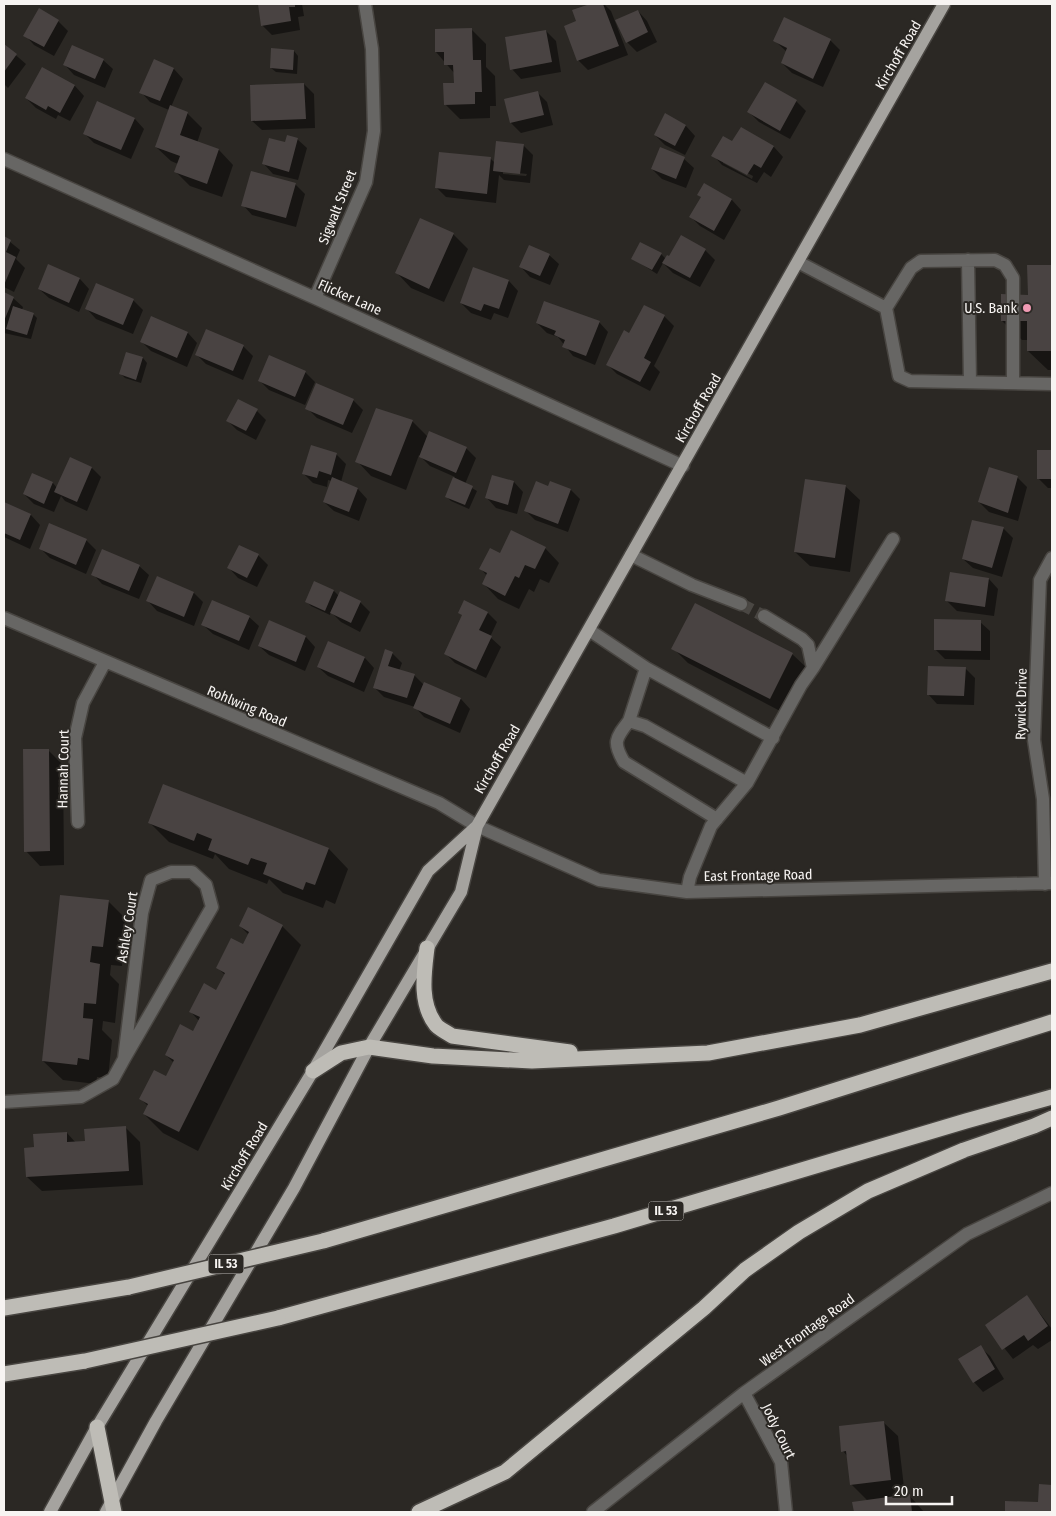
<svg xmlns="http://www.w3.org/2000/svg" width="1056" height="1516" font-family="'Fira Sans Condensed',sans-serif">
  <rect width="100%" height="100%" fill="#2b2824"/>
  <path fill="#0007" fill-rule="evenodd" d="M259,4H302L304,16L298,17L300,30L272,35L262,25Z
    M594,4H604L611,11L628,55L588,70L578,60L577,22L573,11Z
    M638,11L647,21L657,42L637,52L627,42Z
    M785,19L831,41L840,50L823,87L792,73L782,63L787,52L775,41Z
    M58,21L68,31L54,56L34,45L25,35Z
    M471,29L486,44V67L495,76L496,106H490V118L460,119L445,104L455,84V74L436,52Z
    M546,31L556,41L561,72L521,79L512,69Z
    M4,45L26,64L8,88L4,84Z
    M294,51L298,56L297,74L276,72L271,68Z
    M103,60L113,69L105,88L74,75L65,65Z
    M154,61L174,69L183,79L171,107L187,113L202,128L197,143L219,150L233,165L222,197L190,186L175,171L178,164L171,161L156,147L169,110L150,102L141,92Z
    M42,69L75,86L84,96L70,121L58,115L56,119L36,108L26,98Z
    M304,84L314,94L315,128L262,130L252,121Z
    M537,92L547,102L553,125L521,133L511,123L506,100Z
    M796,101L806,111L790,139L759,122L749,112Z
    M98,103L135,119L144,129L131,159L94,143L84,133Z
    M665,115L686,126L695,136L685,155L665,145L655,135Z
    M741,128L774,147L783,157L771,177L764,172L757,183L722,165L713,155L732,143ZM723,160L753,176L752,179L723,163Z
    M297,139L307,148L298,180L273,174L264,164L286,144Z
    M523,145L533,155L530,183L504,180L499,175L496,203L446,197L436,187L490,158L495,163ZM503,171L527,174L526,176L503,174Z
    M684,159L694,168L686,188L662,179L652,169Z
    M295,184L305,194L296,227L252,215L243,205Z
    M704,185L732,200L741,210L724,240L700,226L691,217L702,197Z
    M453,234L468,249L444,302L411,288L397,273Z
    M4,237L20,250L16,259L25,268L14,292L4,287Z
    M705,250L715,260L700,287L673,273L663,263L657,274L632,258L661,254L666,259Z
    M549,255L559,264L550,285L530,277L521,267Z
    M49,266L80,279L89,289L79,312L49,298L39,289Z
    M1029,266H1052V370H1048L1028,351V340H1022L1002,321L1029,296Z
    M474,268L509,281L518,291L508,318L494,313L491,320L471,313L461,303Z
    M4,294L13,298L23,307L22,310L33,314L37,318L31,339L4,333Z
    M133,300L143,310L133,334L96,319L87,309Z
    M644,306L664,316L674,326L654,366L660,372L650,391L617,374L608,365L630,335Z
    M599,322L608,332L595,365L573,356L558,337L547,333L537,323Z
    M188,333L197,343L187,367L151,351L141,341Z
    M243,346L253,356L243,380L206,364L197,355Z
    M127,353L143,358L147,363L141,383L125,378L121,374Z
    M305,372L315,382L305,405L269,390L259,380Z
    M353,400L363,410L352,433L317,418L307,408Z
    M257,411L266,420L256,440L237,430L228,421Z
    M412,421L428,437L466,448L476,458L465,484L477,491L469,509L451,501L446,496L455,477L430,466L419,455L406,490L371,476L357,461Z
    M1038,451H1052V488H1048L1038,478Z
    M336,454L346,464L341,482L358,489L367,499L359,521L334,511L324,502L332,481L328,480L327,487L313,483L303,473Z
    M92,468L101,477L87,511L65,501L61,496L54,512L34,504L24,494L32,475L53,483L57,488Z
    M1017,477L1027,487L1018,521L989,512L979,502Z
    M514,482L523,492L517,514L496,508L487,498Z
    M845,486L860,500L850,572L810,566L795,552Z
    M549,488L571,490L580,499L568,532L535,520L526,511Z
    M4,504L31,515L40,525L30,549L4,537Z
    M1003,528L1013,538L1002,577L973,568L963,559Z
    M86,540L96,550L86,574L50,558L40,548Z
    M545,548L559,563L549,583L540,579L534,592L529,589L519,609L498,599L484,584L487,576L481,569L500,555Z
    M258,555L268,565L257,587L238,578L229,568Z
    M139,566L149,575L139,599L102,584L93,574Z
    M158,577L194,593L203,602L194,626L157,611L148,601Z
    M989,579L998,589L994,616L957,611L947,601Z
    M334,591L339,596L360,602L370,612L360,632L341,622L331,612L330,615L311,606L307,602Z
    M488,613L497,622L490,637L501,647L486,678L455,663L445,653Z
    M249,617L259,626L249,650L213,634L203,625Z
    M270,622L306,637L315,647L305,671L269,655L259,646Z
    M980,622L990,631V660L945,659L935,649Z
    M328,643L365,658L374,668L364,692L328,676L318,667Z
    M673,648L792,654L807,668L784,713L688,663Z
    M392,653L402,663L399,671L414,675L424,685L461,699L470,709L460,733L424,717L415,707L384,697L374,687Z
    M965,668L975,678L974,705L937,704L928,694Z
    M48,750L63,765L64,865L40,866L26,851Z
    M164,785L329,849L348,869L335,904L326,900L323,908L283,893L269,879L267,884L229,869L215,854L213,859L169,842L150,823Z
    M108,901L127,920L122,966L111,965L110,975L119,984L115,1023L103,1021L102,1030L112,1040L108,1078L97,1077L96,1084L63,1080L43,1061Z
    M240,926H282L301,945L198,1151L163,1133L144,1114L148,1106L141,1099L167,1077L174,1063L166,1055L193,1032L199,1021L191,1012L217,991L225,975L218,968L243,946L249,935Z
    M126,1128L140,1142L143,1185L42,1191L27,1177L35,1148L67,1133L76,1143L86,1142Z
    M1027,1297L1052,1329V1340L1038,1349L1033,1345L1013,1359L986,1325Z
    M980,1347L990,1356L1004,1379L983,1392L974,1382Z
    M883,1422L898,1436L905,1496L909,1495L924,1512H855L854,1503L868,1501L851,1484L848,1457L843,1451Z
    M1040,1486H1052V1512H1006L1007,1502L1039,1503Z"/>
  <path fill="#494342" d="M258,4H295V7H289L291,21L261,26Z
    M590,4H603L619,46L577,61L564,26L576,21L572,10Z
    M39,8L59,20L44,47L23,36Z
    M638,10L648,32L626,43L615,20Z
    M784,17L831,39L813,79L781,63L787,48L773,41Z
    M472,28L473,60H481L482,92H475V104L444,105L443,83H454L453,65H444V52H435V29Z
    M546,30L552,62L510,70L505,37Z
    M4,44L17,54L4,72Z
    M72,45L104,59L95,79L63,65Z
    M271,48L294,50L293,70L270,68Z
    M154,59L174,68L160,101L139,93Z
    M42,67L75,85L60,113L48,106L46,110L25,98Z
    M765,82L797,100L780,131L747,112Z
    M304,83L306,119L251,121L250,85Z
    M538,91L544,115L510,123L504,99Z
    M97,101L135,118L121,150L83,134Z
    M170,105L188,112L180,135L219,149L207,184L174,172L180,156L155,147Z
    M665,113L686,125L675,146L654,135Z
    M741,127L774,146L761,168L754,164L747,175L711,156L723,136L732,141Z
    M287,135L298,138L289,172L262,164L269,138L285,142Z
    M496,141L524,144L520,174L493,171Z
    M660,147L685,157L676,179L651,169Z
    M439,152L491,157L487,194L435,188Z
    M251,171L296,183L286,218L241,206Z
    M704,183L732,199L714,231L689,217L701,197L697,195Z
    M420,218L454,233L429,289L395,273Z
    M681,235L706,249L690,278L662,263L667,255L669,256Z
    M4,236L11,240L6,252L16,257L4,285Z
    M640,242L662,253L652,270L631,259Z
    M529,245L550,254L540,276L519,267Z
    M48,264L80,278L69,303L38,289Z
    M1027,265H1052V351H1027V321H1001V294L1028,295Z
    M473,267L509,280L499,309L484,304L481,311L460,303Z
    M96,283L134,299L123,325L85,309Z
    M4,292L14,297L4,321Z
    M544,301L600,321L586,356L562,347L565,340L554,335L556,331L536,323Z
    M644,305L665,315L644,358L651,362L640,382L606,365L624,330L629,333Z
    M13,306L34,313L27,335L6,329Z
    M151,316L188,332L177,358L140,342Z
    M206,329L244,345L233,371L195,355Z
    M126,352L143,357L136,380L119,374Z
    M269,355L306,371L295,397L258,381Z
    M316,383L354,399L343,425L305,409Z
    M238,399L258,409L246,431L226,421Z
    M376,408L413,420L391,476L355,462Z
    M429,431L467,447L456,473L419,457Z
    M311,445L337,453L331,475L319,471L317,478L302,474Z
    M1037,450H1052V479H1037Z
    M70,457L92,467L77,502L54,492Z
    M989,467L1018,476L1008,513L978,502Z
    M32,473L53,482L44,504L23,494Z
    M492,475L514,481L508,505L485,498Z
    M332,477L358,488L349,512L323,502Z
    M453,477L473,486L465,505L445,497Z
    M805,479L846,485L835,558L794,552Z
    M536,481L548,486L550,481L571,489L558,524L524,511Z
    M4,502L31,514L20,540L4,533Z
    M972,520L1004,527L992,568L962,559Z
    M49,523L87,539L76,565L39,549Z
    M511,530L546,547L535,569L525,565L519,578L515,576L505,596L482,584L487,573L479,569L490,548L500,553Z
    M239,545L259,554L247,578L227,568Z
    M102,549L140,565L129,591L91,575Z
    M950,572L989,578L985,607L945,601Z
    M157,576L194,592L184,617L146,601Z
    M314,581L334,590L325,611L305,602Z
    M340,591L361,601L351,623L330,613Z
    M212,600L250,616L239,641L201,625Z
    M464,600L488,612L479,630L492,636L476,670L444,654L462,615L458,613Z
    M695,603L793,653L770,699L671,649Z
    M934,619L981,620V651L934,650Z
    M269,620L306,636L296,662L258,646Z
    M328,641L365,657L354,683L317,667Z
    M385,649L393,652L388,666L415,674L407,698L373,688Z
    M928,666L966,667L964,696L927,695Z
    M424,682L461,698L450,724L413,708Z
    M23,749H49L50,851L24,852Z
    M163,784L329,848L315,885L306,882L303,890L263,874L267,863L251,858L248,865L208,850L212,839L197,833L194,841L148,823Z
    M60,895L109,900L103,947L92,946L90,962L100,964L96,1004L84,1003L83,1018L93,1019L89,1060L78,1058L77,1065L42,1061Z
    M248,907L283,925L179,1132L143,1114L148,1104L139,1099L154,1070L166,1076L174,1060L165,1055L180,1024L193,1031L200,1017L189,1012L204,983L216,990L225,973L216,968L231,938L243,944L249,932L239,926Z
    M126,1126L129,1171L26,1177L24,1148L34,1147L33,1134L67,1132V1142L85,1141L84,1129Z
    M1027,1295L1048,1326L1028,1341L1024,1335L1002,1350L985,1325Z
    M981,1345L995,1369L973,1383L958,1359Z
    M884,1421L891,1480L850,1485L846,1451L841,1452L839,1426Z
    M1039,1484L1052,1485V1512H1005V1501L1038,1502Z
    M910,1494L912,1512H854L852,1502Z"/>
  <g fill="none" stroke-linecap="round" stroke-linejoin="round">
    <path stroke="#4a4743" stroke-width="12" stroke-dasharray="12 6" stroke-linecap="butt" d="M741,604L764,616"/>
    <g stroke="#484541" stroke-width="15">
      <path id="minor" d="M4,159L315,298L683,466
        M968,260L970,382
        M798,262L886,308L899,376L910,381L1052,384
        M315,298L366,182L374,131L372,49L365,4
        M886,308L911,268L921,261L995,260L1005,265L1013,278V383
        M631,555L692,585L741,604
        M4,618L439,803L477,826L599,880L687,892L1052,883
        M589,630L646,668L773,738
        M813,668L893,539
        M629,721L646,668
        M717,819L624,762C612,742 616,738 629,721L645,726L747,783
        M78,822L75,738L83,703L105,662
        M1045,884L1043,799L1034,740L1040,580L1052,558
        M687,892L690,877L711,826L747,783L801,685L813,668L808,645L802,639L764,616
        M4,1102L81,1097L113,1079L124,1059L212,907L206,885L192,872H171L151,880L142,913L124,1059
        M744,1393L781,1462L786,1512
        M593,1512L744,1393L967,1234L1052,1193"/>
    </g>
    <g stroke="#484541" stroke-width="15">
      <path id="major" d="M50,1512L97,1427L313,1071L428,871L477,826
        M106,1512L156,1421L294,1188L369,1047L461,892L477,826L944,4"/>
    </g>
    <g stroke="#484541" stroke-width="18">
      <path id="highway" d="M427,948C424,973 419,1003 436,1025C439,1029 447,1032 452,1036L570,1052
        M313,1071L341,1053L369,1047L433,1056L532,1061L708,1053L860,1025L1052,971
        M323,1241L779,1108L1052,1022
        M4,1308L129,1287
        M278,1318L614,1226L966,1121L1052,1097
        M4,1374L85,1361
        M97,1427L114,1512
        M419,1512L505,1472L704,1308L745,1270L799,1232L868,1191L964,1150L1034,1126L1052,1118"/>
    </g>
    <use href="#minor" stroke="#676664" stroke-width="12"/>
    <use href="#major" stroke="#a5a39f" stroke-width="12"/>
    <use href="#highway" stroke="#bebcb6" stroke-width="15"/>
    <g stroke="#484541" stroke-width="18" stroke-linecap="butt">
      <path id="highway-bridge" d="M129,1287L323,1241
        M85,1361L278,1318"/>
    </g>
    <use href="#highway-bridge" stroke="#bebcb6" stroke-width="15"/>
  </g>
  <circle fill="#f19ab4" stroke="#2b2824" stroke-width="2" cx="1027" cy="308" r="5"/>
  <g text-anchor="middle" stroke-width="4" stroke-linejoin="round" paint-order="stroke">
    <g fill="#2b2824" stroke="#bab7b4" stroke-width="1">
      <rect x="648.5" y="1201.5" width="35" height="19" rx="4"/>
      <rect x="208.5" y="1254.5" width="35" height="19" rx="4"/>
    </g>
    <g font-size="12" font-weight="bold" fill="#f7f4f2">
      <text x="666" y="1215">IL 53</text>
      <text x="226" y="1268">IL 53</text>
    </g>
    <g font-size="14" fill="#f7f4f2" stroke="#2b2824">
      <text transform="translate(898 55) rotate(-60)" y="5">Kirchoff Road</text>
      <text transform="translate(337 207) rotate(-68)" y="5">Sigwalt Street</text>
      <text transform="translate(350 297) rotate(24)" y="5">Flicker Lane</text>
      <text transform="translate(698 408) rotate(-60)" y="5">Kirchoff Road</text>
      <text transform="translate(1021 704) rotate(-89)" y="5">Rywick Drive</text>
      <text transform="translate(247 706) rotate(23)" y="5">Rohlwing Road</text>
      <text transform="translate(497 759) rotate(-60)" y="5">Kirchoff Road</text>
      <text transform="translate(63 769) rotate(-89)" y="5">Hannah Court</text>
      <text transform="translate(758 875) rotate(-1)" y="5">East Frontage Road</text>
      <text transform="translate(127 927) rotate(-81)" y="5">Ashley Court</text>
      <text transform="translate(244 1156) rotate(-59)" y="5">Kirchoff Road</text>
      <text transform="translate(807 1330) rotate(-36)" y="5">West Frontage Road</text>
      <text transform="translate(779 1431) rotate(64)" y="5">Jody Court</text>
    </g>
    <g font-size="14" fill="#f7f4f2" stroke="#2b2824" text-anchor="end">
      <text x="1017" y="313">U.S. Bank</text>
    </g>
  </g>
  <rect width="1056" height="1516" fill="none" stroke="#f7f4f2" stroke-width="10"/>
  <path d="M886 1496v8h66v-8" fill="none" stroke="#f7f4f2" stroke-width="2.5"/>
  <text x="894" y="1496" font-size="15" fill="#f7f4f2" stroke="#2b2824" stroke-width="4" paint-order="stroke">20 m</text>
</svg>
